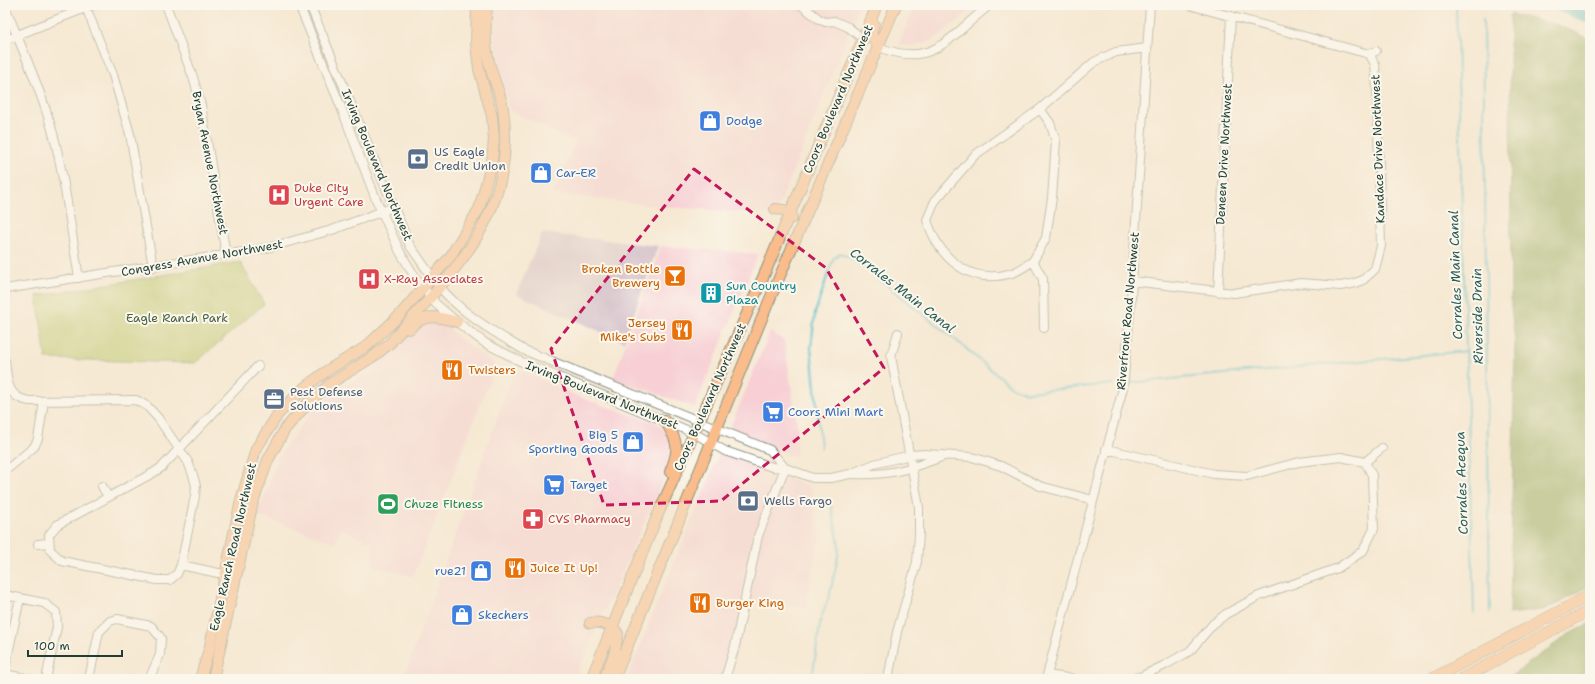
<svg xmlns="http://www.w3.org/2000/svg" width="1595" height="684" font-family="'Shantell Sans',sans-serif">
  <rect width="100%" height="100%" fill="#fbf7ec"/>
  <filter id="ink" filterUnits="userSpaceOnUse"><feTurbulence type="fractalNoise" baseFrequency=".025" numOctaves="2"/><feDisplacementMap in="SourceGraphic" scale="8" xChannelSelector="R" yChannelSelector="G"/><feConvolveMatrix kernelMatrix="1 2 1 2 8 2 1 2 1" color-interpolation-filters="sRGB"/></filter>
  <filter id="wash" filterUnits="userSpaceOnUse"><feTurbulence type="fractalNoise" baseFrequency=".012" numOctaves="4" result="noise"/><feDisplacementMap in="SourceGraphic" scale="16" xChannelSelector="R" yChannelSelector="G"/><feGaussianBlur stdDeviation="0.9" result="paint"/><feColorMatrix in="noise" values="0 0 0 0 0 0 0 0 0 0 0 0 0 0 0 0 0 1.4 0 .05"/><feComposite in="paint" operator="in"/></filter>
  <g filter="url(#wash)">
    <rect width="100%" height="100%" fill="#f6e9d3"/>
    <path fill="#f7cfd4" d="M495,5H860L776,214L667,207L553,194L576,142L510,111L494,50Z
      M915,5H977L934,40L916,46L898,45Z
      M661,246L758,254L695,407L613,379Z
      M433,309L457,337L493,362L495,367L413,577L374,566L372,543L340,529L335,543L257,515L279,456L310,413L384,357Z
      M770,332L784,340L798,431L796,458L730,428Z
      M515,368L586,400L657,423L672,438V461L574,679H403Z
      M720,452L810,487L820,535L805,608L752,601L730,679H626Z"/>
    <path fill="#d2bdc8" d="M542,233L658,246L624,342L516,294Z"/>
    <path fill="#b8c86a" stroke="#6c824f" d="M240,262L264,304L195,363L46,359L37,296Z"/>
    <path fill="#92ac5e" stroke="#587449" d="M1510,14L1558,25L1590,39V586L1547,609L1510,614L1515,343L1511,306Z
      M1590,623V679H1507L1567,635Z"/>
    <g fill="none" stroke-linecap="round" stroke-linejoin="round">
      <path stroke="#4fbcc9" stroke-width="2" d="M1456,5L1474,614
        M1483,19L1490,613
        M1129,383L1466,351
        M821,448L811,348L815,313L833,259L840,253L851,258L870,272L957,341L1014,389L1027,392L1114,384
        M812,679L821,618L830,594L838,556L839,545L831,505"/>
      <path stroke="#4fbcc9" stroke-width="11" d="M1556,5L1590,18"/>
    </g>
  </g>
  <g filter="url(#ink)">
    <g fill="none" stroke-linecap="round" stroke-linejoin="round">
      <g stroke="#8a9384" stroke-width="10">
        <path id="minor" d="M85,5L113,75L130,134L153,267
          M166,5L193,77L201,105L226,255
          M299,5L341,107L375,197L400,252L415,277L436,304L457,322L485,343L522,362L694,433L725,451L772,467L785,468L813,478H831L850,474L874,464L910,455L925,454L972,457L1001,466L1040,486L1093,500
          M310,5L410,246C420,259 428,273 439,286C462,314 494,332 524,350L770,450L785,468
          M801,5L819,19L825,22L834,21L848,27L863,39
          M1189,5L1369,54L1376,51
          M5,6C22,49 42,92 54,137C66,183 71,231 79,278
          M5,40L93,5
          M879,47C934,70 950,35 990,5
          M1040,109L1050,123L1056,141L1052,198L1046,238L1033,261L1043,279L1044,328
          M1033,261C1027,265 1019,271 1012,273C969,286 939,258 927,220L935,201L975,155L1040,109L1094,62L1116,52L1147,48
          M1132,281L1234,293L1301,283L1340,286L1352,284L1363,280L1375,269L1381,246L1377,89L1375,64L1369,54
          M5,289L267,248L332,230L394,207
          M1218,292L1231,16
          M5,361C8,381 6,397 29,401L136,400L147,406L158,418L188,462L193,475L196,486L195,496L181,565L177,574L170,580H157L62,561L50,550L49,535L57,525L153,473L162,467L258,366
          M1106,449L1214,474L1247,476L1299,462L1341,457L1365,462
          M1365,462L1382,448
          M5,471L34,447L38,439L44,401
          M852,474C889,476 910,469 944,456
          M102,486L108,497
          M38,544L48,543
          M181,565L218,573H231
          M5,595L44,603L56,612L57,627L46,679
          M5,668L20,598
          M5,674L29,679
          M1047,675L1074,679
          M89,679L99,632L110,621L117,619L151,626L161,638L160,655L149,679
          M725,679L735,646L758,536L785,468
          M888,679L897,632L917,562L919,534V507L891,356L898,333
          M1046,679L1123,388L1130,314L1150,5
          M1131,679L1140,677L1165,665L1190,651L1213,624L1226,614L1259,596L1338,568L1363,551L1374,529L1372,475L1365,462"/>
      </g>
      <g stroke="#8a9384" stroke-width="12">
        <path id="major" d="M874,24C870,34 872,39 879,47
          M775,209L791,211L792,218
          M409,329C424,313 437,316 457,322
          M665,421C678,441 680,449 670,472
          M590,623C599,621 614,625 618,634L614,655L604,679
          M200,679L210,646L241,500L256,449L278,414L305,387L328,370L367,346L399,316L450,257L479,209L492,162L494,139L492,116L479,69L476,44L477,5
          M213,679L253,502L268,460L285,429L308,403L331,383L374,356L390,343C453,271 518,215 503,109C501,93 492,78 489,62C484,43 485,24 487,5
          M591,679L659,512L768,266L877,5
          M614,679L767,306L896,5"/>
      </g>
      <g stroke="#8a9384" stroke-width="12">
        <path id="highway" d="M1432,679L1590,595
          M1461,679L1590,610"/>
      </g>
      <use href="#minor" stroke="#fff" stroke-width="8"/>
      <use href="#major" stroke="#fabc8b" stroke-width="10"/>
      <use href="#highway" stroke="#fabc8b" stroke-width="11"/>
    </g>
  </g>
  <path d="M0 0H1595V684H0ZM694,169L826,268L884,368L721,501L604,505L551,349Z" fill="#f6e9d3" fill-opacity=".55" fill-rule="evenodd"/>
  <path fill="none" stroke="#c2185b" stroke-width="3" stroke-dasharray="8 5" stroke-linejoin="round" d="M694,169L826,268L884,368L721,501L604,505L551,349Z"/>
  <defs>
    <g id="shop-square" transform="scale(1.15)"><rect x="-9" y="-9" width="18" height="18" rx="4" fill="#3f7fe0" stroke="#fbf7ec"/><path d="M-5-2.5h2.3a2.7 3.5 0 0 1 5.4 0H5L5.5 6h-11ZM-1.5-2.5h3a1.5 2.3 0 0 0-3 0Z" fill="#fff"/></g>
    <g id="bank-square" transform="scale(1.15)"><rect x="-9" y="-9" width="18" height="18" rx="4" fill="#5c6f8a" stroke="#fbf7ec"/><path d="M-6-4H6V4H-6ZM0-2.3a2.3 2.3 0 1 0 0 4.6a2.3 2.3 0 1 0 0-4.6Z" fill="#fff"/></g>
    <g id="hospital-square" transform="scale(1.15)"><rect x="-9" y="-9" width="18" height="18" rx="4" fill="#e0444e" stroke="#fbf7ec"/><path d="M-5-5h3v3.5h4V-5h3V5h-3V1.5h-4V5h-3Z" fill="#fff"/></g>
    <g id="bar-square" transform="scale(1.15)"><rect x="-9" y="-9" width="18" height="18" rx="4" fill="#e8710a" stroke="#fbf7ec"/><path d="M-6-5H6L.8 .8V4.5H3.5V6h-7V4.5H-.8V.8Z" fill="#fff"/></g>
    <g id="building-square" transform="scale(1.15)"><rect x="-9" y="-9" width="18" height="18" rx="4" fill="#0f9aa8" stroke="#fbf7ec"/><path d="M-4-6H4V6H1V3H-1V6H-4ZM-2.5-4.3h1.7v1.8h-1.7ZM.8-4.3h1.7v1.8H.8ZM-2.5-1h1.7V.8h-1.7ZM.8-1h1.7V.8H.8Z" fill="#fff"/></g>
    <g id="restaurant-square" transform="scale(1.15)"><rect x="-9" y="-9" width="18" height="18" rx="4" fill="#e8710a" stroke="#fbf7ec"/><path d="M-5-6h1v4h1v-4h1v4h1v-4h1v5L-1.5 .5V6h-2V.5L-5-1ZM5-6V6H3V1.5H1.5Q1.5-4 5-6Z" fill="#fff"/></g>
    <g id="office-square" transform="scale(1.15)"><rect x="-9" y="-9" width="18" height="18" rx="4" fill="#5c6f8a" stroke="#fbf7ec"/><path d="M-6-3h4V-5.5h4V-3h4V5H-6ZM-1-4.5V-3h2v-1.5ZM-6 0V1H6V0Z" fill="#fff"/></g>
    <g id="supermarket-square" transform="scale(1.15)"><rect x="-9" y="-9" width="18" height="18" rx="4" fill="#3f7fe0" stroke="#fbf7ec"/><path d="M-6-5.5h2.5l.6 2H6L4.5 2H-2.5L-4.4-4H-6ZM-1.5 3.2a1.3 1.3 0 1 0 .1 0ZM3 3.2a1.3 1.3 0 1 0 .1 0Z" fill="#fff"/></g>
    <g id="stadium-square" transform="scale(1.15)"><rect x="-9" y="-9" width="18" height="18" rx="4" fill="#2e9e5b" stroke="#fbf7ec"/><path d="M0-5a6.5 5 0 1 0 0 10a6.5 5 0 1 0 0-10ZM-3.5-1.8h7v3.6h-7Z" fill="#fff"/></g>
    <g id="pharmacy-square" transform="scale(1.15)"><rect x="-9" y="-9" width="18" height="18" rx="4" fill="#e0444e" stroke="#fbf7ec"/><path d="M-2-6h4v4h4v4h-4v4h-4v-4h-4v-4h4Z" fill="#fff"/></g>
  </defs>
  <g fill-rule="evenodd">
    <use href="#shop-square" x="710" y="121"/>
    <use href="#bank-square" x="418" y="159"/>
    <use href="#shop-square" x="541" y="173"/>
    <use href="#hospital-square" x="279" y="195"/>
    <use href="#bar-square" x="675" y="276"/>
    <use href="#hospital-square" x="369" y="279"/>
    <use href="#building-square" x="711" y="293"/>
    <use href="#restaurant-square" x="682" y="330"/>
    <use href="#restaurant-square" x="452" y="370"/>
    <use href="#office-square" x="274" y="399"/>
    <use href="#supermarket-square" x="773" y="412"/>
    <use href="#shop-square" x="633" y="442"/>
    <use href="#supermarket-square" x="554" y="485"/>
    <use href="#bank-square" x="748" y="501"/>
    <use href="#stadium-square" x="388" y="504"/>
    <use href="#pharmacy-square" x="533" y="519"/>
    <use href="#restaurant-square" x="515" y="568"/>
    <use href="#shop-square" x="481" y="571"/>
    <use href="#restaurant-square" x="700" y="603"/>
    <use href="#shop-square" x="462" y="615"/>
  </g>
  <g text-anchor="middle" stroke-width="4" stroke-linejoin="round" paint-order="stroke">
    <g font-size="12" fill="#1f3d34" stroke="#fbf7ec">
      <text transform="translate(838 99) rotate(-67)" y="4">Coors Boulevard Northwest</text>
      <text transform="translate(1378 149) rotate(-92)" y="4">Kandace Drive Northwest</text>
      <text transform="translate(1224 154) rotate(-87)" y="4">Deneen Drive Northwest</text>
      <text transform="translate(210 163) rotate(79)" y="4">Bryan Avenue Northwest</text>
      <text transform="translate(377 165) rotate(67)" y="4">Irving Boulevard Northwest</text>
      <text transform="translate(202 258) rotate(-10)" y="4">Congress Avenue Northwest</text>
      <text transform="translate(1128 311) rotate(-85)" y="4">Riverfront Road Northwest</text>
      <text transform="translate(602 395) rotate(22)" y="4">Irving Boulevard Northwest</text>
      <text transform="translate(710 397) rotate(-66)" y="4">Coors Boulevard Northwest</text>
      <text transform="translate(233 547) rotate(-77)" y="4">Eagle Ranch Road Northwest</text>
    </g>
    <g font-size="12" fill="#366cbe" stroke="#fbf7ec" text-anchor="start">
      <text x="726" y="125">Dodge</text>
      <text x="556" y="177">Car-ER</text>
      <text x="788" y="416">Coors Mini Mart</text>
      <text x="618" y="439" text-anchor="end">Big 5<tspan x="618" dy="14">Sporting Goods</tspan></text>
      <text x="570" y="489">Target</text>
      <text x="466" y="575" text-anchor="end">rue21</text>
      <text x="478" y="619">Skechers</text>
    </g>
    <g font-size="12" fill="#4e5e75" stroke="#fbf7ec" text-anchor="start">
      <text x="434" y="156">US Eagle<tspan x="434" dy="14">Credit Union</tspan></text>
      <text x="290" y="396">Pest Defense<tspan x="290" dy="14">Solutions</tspan></text>
      <text x="764" y="505">Wells Fargo</text>
    </g>
    <g font-size="12" fill="#be3a42" stroke="#fbf7ec" text-anchor="start">
      <text x="294" y="192">Duke City<tspan x="294" dy="14">Urgent Care</tspan></text>
      <text x="384" y="283">X-Ray Associates</text>
      <text x="548" y="523">CVS Pharmacy</text>
    </g>
    <g font-size="12" fill="#c56008" stroke="#fbf7ec" text-anchor="start">
      <text x="660" y="273" text-anchor="end">Broken Bottle<tspan x="660" dy="14">Brewery</tspan></text>
      <text x="666" y="327" text-anchor="end">Jersey<tspan x="666" dy="14">Mike's Subs</tspan></text>
      <text x="468" y="374">Twisters</text>
      <text x="530" y="572">Juice It Up!</text>
      <text x="716" y="607">Burger King</text>
    </g>
    <g font-size="12" fill="#0d838f" stroke="#fbf7ec" text-anchor="start">
      <text x="726" y="290">Sun Country<tspan x="726" dy="14">Plaza</tspan></text>
    </g>
    <g font-size="12" fill="#456042" stroke="#fbf7ec">
      <text x="177" y="322">Eagle Ranch Park</text>
    </g>
    <g font-size="12" fill="#27864d" stroke="#fbf7ec" text-anchor="start">
      <text x="404" y="508">Chuze Fitness</text>
    </g>
    <g font-size="13" font-style="italic" fill="#2b5d59" stroke="#fbf7ec">
      <text transform="translate(1455 275) rotate(-92)" y="5">Corrales Main Canal</text>
      <text transform="translate(903 290) rotate(38)" y="5">Corrales Main Canal</text>
      <text transform="translate(1477 316) rotate(-91)" y="5">Riverside Drain</text>
      <text transform="translate(1461 483) rotate(-92)" y="5">Corrales Acequa</text>
    </g>
  </g>
  <rect width="1595" height="684" fill="none" stroke="#fbf7ec" stroke-width="20"/>
  <path d="M28 650v6h94v-6" fill="none" stroke="#1f3d34" stroke-width="2"/>
  <text x="34" y="650" font-size="12" fill="#1f3d34" stroke="#fbf7ec" stroke-width="3" paint-order="stroke">100 m</text>
</svg>
